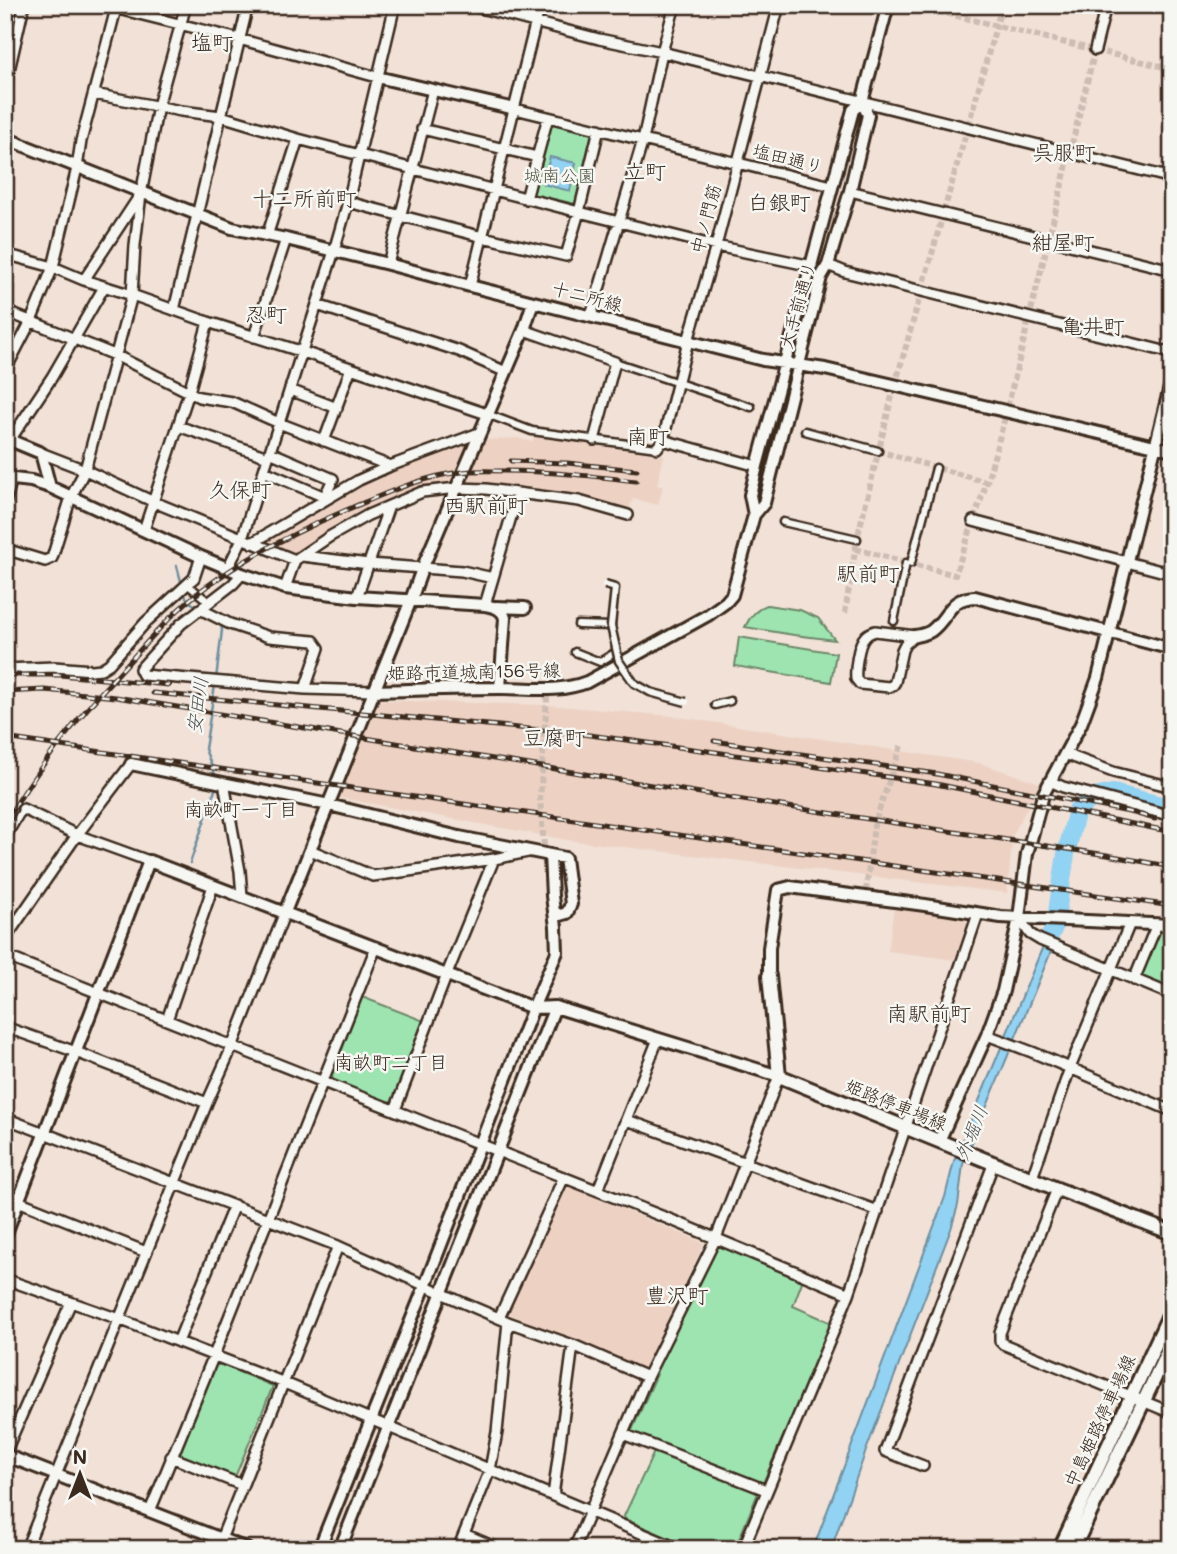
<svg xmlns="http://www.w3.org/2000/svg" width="1177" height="1554" font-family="Mali,'Klee One',sans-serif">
  <rect width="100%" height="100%" fill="#f1e1d7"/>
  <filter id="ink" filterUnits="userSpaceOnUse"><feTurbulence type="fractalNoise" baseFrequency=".0143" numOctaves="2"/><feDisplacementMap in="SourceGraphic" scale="14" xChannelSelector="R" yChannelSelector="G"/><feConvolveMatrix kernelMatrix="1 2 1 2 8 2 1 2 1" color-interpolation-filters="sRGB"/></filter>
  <g filter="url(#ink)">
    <path fill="#edd2c4" d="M534,436L664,455L657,485L663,487L658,505L633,499L629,510L549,491L465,483L429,487L390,499L345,522L294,557L264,543L266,538L364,481L472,441L517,438L532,442Z
      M376,700L547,705L672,716L979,763L1040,783L1013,835L1007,893L567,840L340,798Z
      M894,907L965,917L967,923L955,960L888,951Z
      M566,1185L704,1243L647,1366L642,1368L511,1315L509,1311Z"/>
    <path fill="#9ee4b1" stroke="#6c8768" stroke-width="2" d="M551,122L594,133L576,204L531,194Z
      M767,605L800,610L818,618L835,640L794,635L745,627C750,616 756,609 767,605Z
      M739,637L836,653L831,682L735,666Z
      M1162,929L1172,930V988L1141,976L1158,930Z
      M362,997L424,1021L393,1100L388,1102L333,1081L332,1075Z
      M720,1246L803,1279L793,1306L832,1323L763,1483L760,1485L632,1434V1430L657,1374L655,1371L714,1248Z
      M215,1365H222L273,1386L235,1477L179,1454Z
      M658,1450L758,1490V1493L735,1549H694L625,1519L624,1516L654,1452Z"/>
    <path fill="#92d2f3" stroke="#6f8f9e" stroke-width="2" d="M5,5H19L7,59L5,58Z
      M550,157L576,163L570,191L543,184Z
      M1047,925H1062L963,1164L958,1205L951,1229L867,1448L831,1549H813L945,1197L954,1161L1046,939Z"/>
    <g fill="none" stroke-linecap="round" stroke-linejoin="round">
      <path stroke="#6f8f9e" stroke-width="2.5" d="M177,566L182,585
        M183,591L188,601L200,608
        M216,679L222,630L221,623
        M215,685L205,749L216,777
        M190,863L217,784"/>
      <path stroke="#92d2f3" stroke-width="18" d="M1050,936L1055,925L1066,854L1077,810L1094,797L1113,793L1172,808"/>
      <path stroke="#cdbcb2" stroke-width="6" stroke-dasharray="6 3" stroke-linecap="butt" d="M912,5L1172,69
        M878,451L987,482
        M856,549L955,575L987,482L1004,421L1095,50
        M845,613L857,539L892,396L1002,5
        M544,846L540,800L547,697
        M866,891L874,825L901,746"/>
      <g stroke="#3b2a1e" stroke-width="11">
        <path id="pedestrian" d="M615,362L751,407
          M487,414L532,431L657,448
          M805,431L878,451
          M783,522L857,539
          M911,563L936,468
          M188,585L209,602
          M894,621L906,563
          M578,625L611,626
          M575,652L600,662L616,652
          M715,705L730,701
          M5,840L23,809"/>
      </g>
      <g stroke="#3b2a1e" stroke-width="14">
        <path id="minor" d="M103,5L239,39L377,77
          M469,5L599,39L662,52L1172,178
          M1095,50L1106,5
          M5,88L24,5
          M94,94L181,111L221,116L298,139L579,212L716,246L812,266
          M515,109L832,186
          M422,129L537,157
          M850,191L1172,270
          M526,199L548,117
          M348,202L483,237L566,256L579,212L599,129
          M267,236L298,139
          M5,254L53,267L84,280L132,295L208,322L303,352L487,414
          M388,264L433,90
          M828,265L845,272L1172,353
          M84,280L140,195
          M470,286L540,5
          M317,305L459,351L506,372
          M174,310L248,5
          M5,311L117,356L199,397L232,402L279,423L390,466
          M591,316L643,140L662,52L675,5
          M524,330L615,362L594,440
          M254,337L286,239
          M5,371L31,321L53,267L77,168L81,141L117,5
          M290,390L337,408
          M178,426L268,457
          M10,440L52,377L104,287
          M663,440L688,341L716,246L779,5
          M324,441L351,368
          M657,448L663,440L757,466
          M270,452L333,479L324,498
          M41,453L85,470L154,502L295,560
          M264,471L327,498
          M5,503L12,478
          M973,521L1172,574
          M144,530L189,392L208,322
          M252,543L359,480L390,466L479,433
          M5,549L45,561L52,558L71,497L85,470L132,295L135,245L141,194L158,106L186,5
          M302,556L369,564L462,571L493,578
          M228,568L242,539L334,251L348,202L395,5
          M242,574L233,584L181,624L140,669L143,675L305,689L374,691
          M285,588L295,560L329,537L368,515L422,492L457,488L486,489L579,501L628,515
          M357,597L389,506
          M485,605L518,493
          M200,609L230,624L269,637L314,641L319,648L305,689
          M875,631L915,636L905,644L902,650L895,682L893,685L889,687L860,684L856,679C855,670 858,644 865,637C868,633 870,633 875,631Z
          M5,669L54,667L92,670L101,669L109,664L146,622L194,578L201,557
          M1065,754L1113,772L1172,787
          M1050,781L1063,787L1172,816
          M224,783L240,871L242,896
          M23,809L77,835L149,861
          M310,850L373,876L494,859L528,852
          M1019,918L1030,934L1040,940L1172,995
          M5,939L77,835L131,764
          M5,956L674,1221L849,1294
          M1134,980L1157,924
          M167,1020L213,886
          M5,1027L76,1052L207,1103
          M987,1035L1032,1052L1172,1111
          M395,1110L447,974L494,859
          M5,1118L338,1246L459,1301L508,1322L573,1345L647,1377
          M627,1120L878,1211
          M1032,1178L1070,1068L1130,923
          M1057,1189L1000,1333V1341L1003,1344L1172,1413
          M598,1190L658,1039
          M18,1201L146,1252
          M5,1279L119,1319L282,1382L679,1549
          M499,1318L564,1177
          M178,1342L234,1205
          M623,1434L766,1490
          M5,1453L71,1302
          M171,1457L242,1485
          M923,1466L885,1451L994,1162
          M553,1496L573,1345
          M150,1511L214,1355L376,947
          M464,1534L499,1549
          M26,1549L207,1103L232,1047L285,912
          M217,1549L338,1246
          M458,1549L490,1470L497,1432L508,1322
          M574,1549L647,1377L716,1238L779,1076
          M743,1549L849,1294L978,914"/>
      </g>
      <g stroke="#3b2a1e" stroke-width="16">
        <path id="tertiary" d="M377,77L515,109
          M5,138L232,228L286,239L388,264L470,286L763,360L825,369L1172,450
          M5,438L41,453L50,487
          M5,478L31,481L50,487L201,557L242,574L285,588L357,597L485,605C494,607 502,608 505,618L500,688
          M754,515L750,495L757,466L853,110L862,102L888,5
          M496,607L525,608
          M915,636C921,635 926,634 931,631C949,618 948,598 975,597L1172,649
          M374,691C416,690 458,688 500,688C529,688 559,693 587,682L708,615L726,602L732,595L754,515L764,503L821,277L828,265L850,191L868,115L862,102
          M131,764L329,805L459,837L550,855
          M285,912L411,600L422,569L524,330L533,302
          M769,976V948L778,890L790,887L925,905L1001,917L1172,925
          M939,1141L987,1035L1003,991L1019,918L1027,854L1043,795L1081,724L1098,678L1172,379
          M5,1236L149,861L533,1008L555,1007L779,1076
          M5,1455L247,1549
          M319,1549L425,1286L533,1008L557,952L556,927L552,896L550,855L565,858L571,904L567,913L560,915L554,912
          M340,1549L555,1007"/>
      </g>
      <g stroke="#3b2a1e" stroke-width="18">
        <path id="secondary" d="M769,976L779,1076L1057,1189L1172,1233
          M1060,1549L1172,1309
          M1073,1549L1172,1342"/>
      </g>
      <use href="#pedestrian" stroke="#f6f6f2" stroke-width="6"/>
      <use href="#minor" stroke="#f6f6f2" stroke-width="9"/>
      <use href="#tertiary" stroke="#f6f6f2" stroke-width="10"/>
      <use href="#secondary" stroke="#f6f6f2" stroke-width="12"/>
      <g stroke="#3b2a1e" stroke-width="5">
        <path id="rail" d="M511,461L567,463L637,470
          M5,675H60L169,685
          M5,692L44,690L116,697L749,801L1107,855L1172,867
          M153,693L582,734L715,752L936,784L1172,832
          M5,738L1172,906
          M714,741L937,774L1134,813L1155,819
          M5,822C40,764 82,712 128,663C152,637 175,610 203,589C249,555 299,530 351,508C387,493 423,476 462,472C476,470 490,471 504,471C548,471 592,476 636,481"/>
      </g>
      <use href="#rail" stroke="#f6f6f2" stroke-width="2.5" stroke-dasharray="8" stroke-linecap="butt"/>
      <g stroke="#3b2a1e" stroke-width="11" stroke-linecap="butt">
        <path id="pedestrian-bridge" d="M605,585L615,588L611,626L619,661L634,683L650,692L686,702"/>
      </g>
      <use href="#pedestrian-bridge" stroke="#f6f6f2" stroke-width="6"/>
    </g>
  </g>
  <g text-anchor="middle" stroke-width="5" stroke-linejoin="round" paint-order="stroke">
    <g font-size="18" fill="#3b2a1e" stroke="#f6f6f2">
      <text transform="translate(788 159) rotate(14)" y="6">塩田通り</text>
      <text transform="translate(706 219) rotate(-75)" y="6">中ノ門筋</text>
      <text transform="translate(587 297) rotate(14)" y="6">十二所線</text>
      <text transform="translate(798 305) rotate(-74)" y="6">大手前通り</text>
      <text transform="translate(474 672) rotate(-1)" y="6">姫路市道城南156号線</text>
      <text transform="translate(896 1105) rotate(22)" y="6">姫路停車場線</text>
      <text transform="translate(1100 1421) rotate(-65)" y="6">中島姫路停車場線</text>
    </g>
    <g font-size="18" fill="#545843" stroke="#f6f6f2">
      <text x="560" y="182">城南公園</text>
    </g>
    <g font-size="19" font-style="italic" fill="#515453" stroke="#f6f6f2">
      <text transform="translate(197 705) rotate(-82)" y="7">安田川</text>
      <text transform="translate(971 1133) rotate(-68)" y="7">外堀川</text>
    </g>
    <g font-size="19" fill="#3b2a1e" stroke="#f6f6f2">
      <text x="241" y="816">南畝町一丁目</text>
      <text x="391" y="1069">南畝町二丁目</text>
    </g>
    <g font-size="21" fill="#3b2a1e" stroke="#f6f6f2">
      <text x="212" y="50">塩町</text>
      <text x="1064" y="160">呉服町</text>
      <text x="645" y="179">立町</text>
      <text x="304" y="206">十二所前町</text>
      <text x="779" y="210">白銀町</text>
      <text x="1063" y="250">紺屋町</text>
      <text x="266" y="322">忍町</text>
      <text x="1093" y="334">亀井町</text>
      <text x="648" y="444">南町</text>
      <text x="240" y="497">久保町</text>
      <text x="486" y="513">西駅前町</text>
      <text x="868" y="581">駅前町</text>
      <text x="554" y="745">豆腐町</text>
      <text x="929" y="1021">南駅前町</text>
      <text x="677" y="1303">豊沢町</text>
    </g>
  </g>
  <rect width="1177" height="1554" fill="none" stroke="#f6f6f2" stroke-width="28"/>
  <rect x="14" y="14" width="1149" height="1526" fill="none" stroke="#3b2a1e" stroke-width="2.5" filter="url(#ink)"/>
  <g transform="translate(80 1474)" stroke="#f6f6f2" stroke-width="5" paint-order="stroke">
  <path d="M0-5L12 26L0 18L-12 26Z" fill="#3b2a1e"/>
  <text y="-10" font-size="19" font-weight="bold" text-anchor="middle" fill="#3b2a1e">N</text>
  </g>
</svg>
